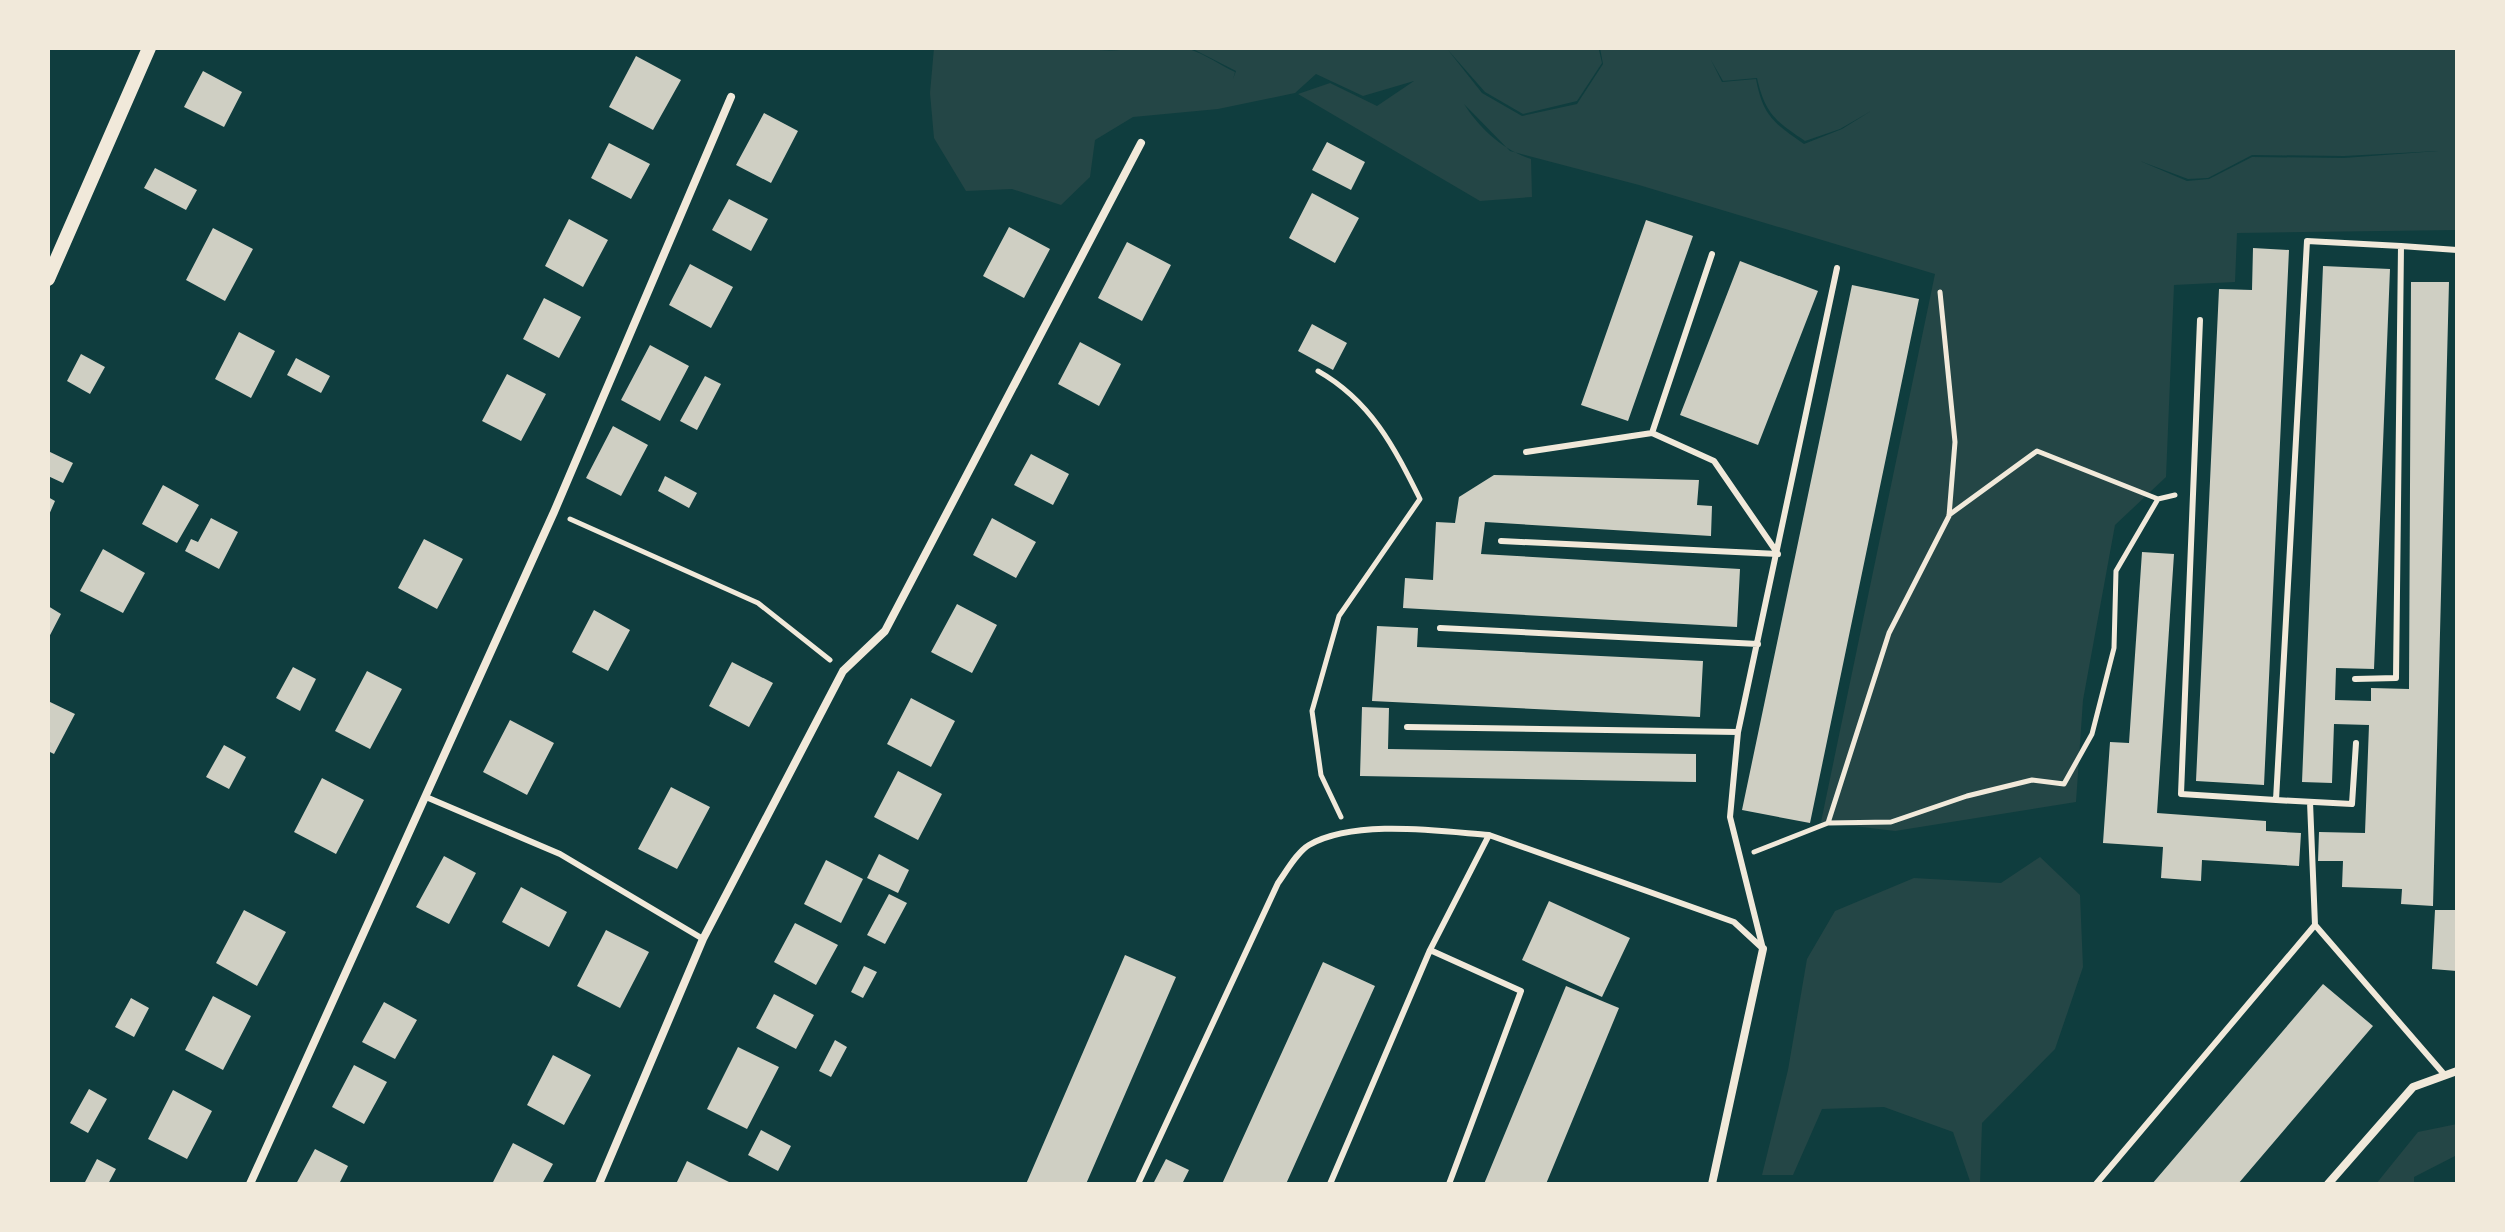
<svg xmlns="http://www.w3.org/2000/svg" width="2505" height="1232" font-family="'Exo 2',sans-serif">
  <rect width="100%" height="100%" fill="#0f3d3e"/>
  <path fill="#244646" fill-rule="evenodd" d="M934,48H1089C1122,57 1158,38 1189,49C1205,54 1220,65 1235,72L1233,79L1236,71L1191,48L1599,50L1602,63L1577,101L1523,114L1485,92L1448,50L1482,93L1522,116L1577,104L1603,64L1600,48H2457V230L2237,233L2235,282L2174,285L2166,477L2115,525L2083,700L2076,802L1895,831L1821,822L1935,274L1639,185L1510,151L1464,104C1480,129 1503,150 1531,159L1532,197L1480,201L1298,94L1330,83L1377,106L1414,81L1363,96L1316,74L1295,93L1218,109L1133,117L1095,140L1090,177L1061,205L1012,189L966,191L934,138L930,93ZM1711,60L1723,81L1757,78C1765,113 1775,121 1805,141L1840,129L1871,111L1842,129L1804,144C1774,123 1763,116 1756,79L1722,82ZM2438,151L2344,158L2252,157L2209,179L2187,181L2140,161L2188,179L2208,178L2252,155L2344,156Z
    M2040,857L2080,895L2083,967L2055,1049L1982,1123L1980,1184H1971L1953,1132L1884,1107L1822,1109L1793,1175H1762L1788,1070L1807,959L1835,911L1914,878L2001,883Z
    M2457,1124V1155L2414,1177V1184H2376L2418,1132Z"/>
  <path fill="#cfcfc3" d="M636,56L681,80L653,130L609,107Z
    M203,71L242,92L224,127L184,107Z
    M764,113L798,131L771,183L736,165Z
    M1327,142L1365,162L1351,190L1312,170Z
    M609,143L650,164L631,199L591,178Z
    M155,168L197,190L186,210L144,188Z
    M1312,193L1359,218L1335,263L1289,238Z
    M729,199L768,219L751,251L712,230Z
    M569,219L608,240L583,287L545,266Z
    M1646,220L1693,236L1628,421L1581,405Z
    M1009,227L1050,249L1024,298L983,276Z
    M213,228L253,249L225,301L186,280Z
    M1127,242L1171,265L1142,321L1098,298Z
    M2253,248L2289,250L2264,785L2196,781L2219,289L2252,290Z
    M1740,261L1818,291L1758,445L1680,415Z
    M690,264L733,287L711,328L669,305Z
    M2323,266L2390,269L2374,669L2336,668L2335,700L2371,701V688L2409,689L2411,282H2449L2433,906L2401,904L2402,889L2342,887L2343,861H2318L2319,832L2365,833L2369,725L2334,724L2332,783L2302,782Z
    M1852,285L1919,299L1810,823L1742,810Z
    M544,298L581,317L559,358L523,339Z
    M1312,324L1347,343L1333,370L1298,351Z
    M239,332L275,351L251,398L215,379Z
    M1080,342L1121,364L1099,406L1058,384Z
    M650,345L689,366L660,421L621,400Z
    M81,354L105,367L90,394L67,381Z
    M296,358L330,376L321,393L287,375Z
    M507,374L546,394L521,441L482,421Z
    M705,376L721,384L697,430L680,421Z
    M613,426L648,445L621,496L586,478Z
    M48,451L73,463L63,483L48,476Z
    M1031,454L1069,474L1053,505L1014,485Z
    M1494,475L1699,480L1697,505L1712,506L1711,536L1485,522L1481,554L1740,569L1737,627L1403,608L1405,578L1433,580L1436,522L1455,523L1459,497Z
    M665,476L697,493L689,508L658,491Z
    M163,485L199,505L177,543L142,524Z
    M48,497L55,501L48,517Z
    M211,518L238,532L219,569L185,551L191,539L198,542Z
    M992,518L1036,542L1016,578L973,555Z
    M424,539L463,559L437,609L398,588Z
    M103,549L145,573L123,613L80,591Z
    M2142,552L2174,554L2157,813L2266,821V831L2301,833L2299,866L2202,860L2201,881L2161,878L2163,847L2103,843L2110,742L2129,743Z
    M957,604L997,625L972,673L931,652Z
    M48,606L61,614L48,639Z
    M594,610L630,630L608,671L572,652Z
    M1377,626L1418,628L1417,647L1703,661L1700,717L1372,701Z
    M732,662L773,683L749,727L709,706Z
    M293,667L316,679L300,711L276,698Z
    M367,671L402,689L370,749L335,731Z
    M911,698L955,721L931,767L887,744Z
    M48,701L75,714L54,754L48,751Z
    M1362,707L1389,708L1388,749L1696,754V782L1360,776Z
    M510,720L554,743L527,795L483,772Z
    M224,745L246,757L229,789L206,777Z
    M898,771L942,794L918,840L874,817Z
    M322,778L364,800L336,854L294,832Z
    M671,787L710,807L677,869L638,849Z
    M879,854L909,870L898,893L867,878Z
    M444,856L476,873L449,924L416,907Z
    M826,860L863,879L841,923L804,904Z
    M521,887L567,912L549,947L502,922Z
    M889,894L907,903L885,944L867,935Z
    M1549,901L1630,938L1602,997L1522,960Z
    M244,910L286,932L257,986L216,963Z
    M2435,910H2457V971L2432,969Z
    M795,923L838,945L816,985L774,962Z
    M606,930L649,952L620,1008L577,986Z
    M1125,955L1176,977L1086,1184H1026Z
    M1323,962L1375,986L1286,1184H1222Z
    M864,966L877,972L863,998L851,992Z
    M2323,984L2373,1026L2238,1184H2152Z
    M1566,986L1619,1008L1546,1184H1484Z
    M774,994L814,1015L796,1049L756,1028Z
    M213,996L251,1016L223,1070L185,1050Z
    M131,998L149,1008L134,1037L115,1027Z
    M384,1002L417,1020L395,1059L362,1042Z
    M835,1040L847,1047L831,1077L819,1071Z
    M738,1047L779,1067L747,1129L707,1109Z
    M553,1055L591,1075L564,1125L527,1105Z
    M354,1065L387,1082L364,1124L332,1107Z
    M89,1089L107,1099L88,1133L70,1123Z
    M173,1090L212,1111L187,1159L148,1139Z
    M761,1130L791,1146L778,1171L748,1155Z
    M513,1143L553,1164L542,1184H492Z
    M315,1149L348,1166L339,1184H296Z
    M97,1159L116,1169L108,1184H84Z
    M1166,1159L1189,1170L1182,1184H1153Z
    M687,1161L733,1184H676Z"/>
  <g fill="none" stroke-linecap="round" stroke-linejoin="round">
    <path stroke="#f1e9da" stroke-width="5" d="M1318,371C1371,401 1394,447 1420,499L1339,616L1312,711L1321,775L1341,817
      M1949,515L2037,451L2158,499
      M570,519L758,603L830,660
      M1828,823L1889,633L1949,516L1955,442L1940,292
      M1754,852L1828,823L1891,822L1967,796L2032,780L2064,784L2092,734L2114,648L2116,571L2158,499L2175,495"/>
    <path stroke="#f1e9da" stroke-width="6" d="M2200,320L2181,794L2276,800
      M1652,433L1712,254
      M1501,541L1778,554L1714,461L1652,433L1526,452
      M1440,628L1758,644
      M2355,679L2396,678L2401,246L2457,250
      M1407,727L1738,732
      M2356,743L2352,804L2276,800L2307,241L2401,246
      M426,797L560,854L703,939
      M2310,802L2315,925
      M1763,949L1730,817L1738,732L1837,268
      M1430,950L1521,991L1449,1184
      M1138,1184L1278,883C1286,872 1297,852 1309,845C1355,819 1438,831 1489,835
      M1330,1184L1430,950L1489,835L1734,922L1761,947
      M2096,1184L2315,925L2443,1073"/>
    <path stroke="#f1e9da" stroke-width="8" d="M250,1184L554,512L731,97
      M599,1184L703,939L843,671L885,631L1141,143
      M1712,1184L1763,949
      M2328,1184L2413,1087L2457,1071"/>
    <path stroke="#f1e9da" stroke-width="14" d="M48,279L149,48"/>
  </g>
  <rect width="2505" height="1232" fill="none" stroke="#f1e9da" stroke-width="100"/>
</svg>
